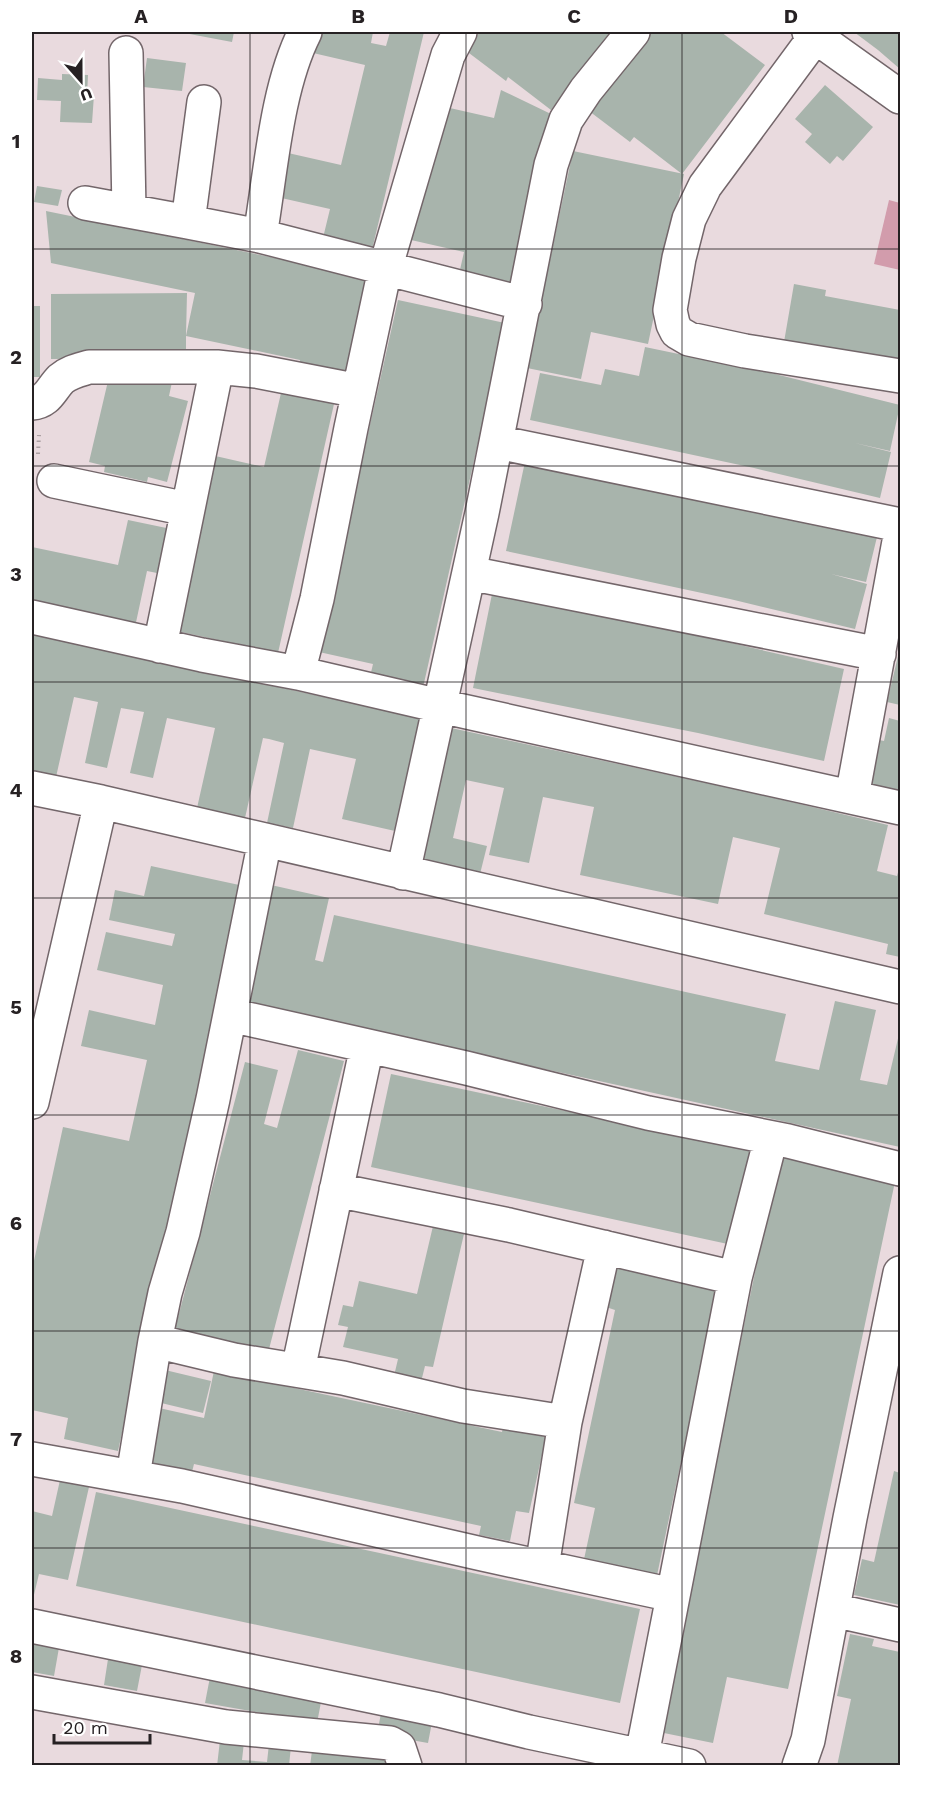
<svg xmlns="http://www.w3.org/2000/svg" width="932" height="1797" font-family="'Work Sans',sans-serif">
  <rect width="100%" height="100%" fill="#e9dade"/>
  <path fill="#d29cac" d="M889,200L900,203V270L874,264Z"/>
  <path fill="#a8b4ac" d="M179,32H234L232,42Z
    M318,32H373L371,43L386,46L390,32H424L371,254L322,242L330,209L277,197L288,153L341,165L365,65L313,53Z
    M480,32H612L551,110L508,77L506,81L465,50Z
    M650,32H721L765,65L682,174L634,137L630,142L589,111Z
    M854,32H900V69L878,50Z
    M147,58L186,63L182,91L143,87Z
    M62,74L88,75L87,95H94L92,123L60,122L61,101L37,100L38,78L62,80Z
    M825,85L873,127L843,161L837,156L830,164L805,142L812,134L795,119Z
    M501,90L551,114L510,295L457,283L464,252L411,240L441,106L494,118Z
    M573,151L684,174L648,344L591,332L581,379L527,368Z
    M37,186L62,190L58,206L34,202Z
    M46,211L368,277L347,379L298,369L300,360L186,336V358L51,359V294L187,293L186,336L195,293L51,263Z
    M794,284L826,290L825,296L900,310V363L784,342Z
    M398,300L505,323L422,692L369,681L373,664L319,652Z
    M32,306H40V377H32Z
    M645,347L775,374L900,405L890,451L855,443L891,452L880,498L754,468L530,420L540,373L601,385L605,369L639,376Z
    M122,379L172,382L169,396L188,401L167,482L148,477L147,482L104,472L105,466L89,462L108,381L121,385Z
    M281,393L334,404L278,653L172,630L211,455L264,467Z
    M526,457L877,537L866,582L831,574L867,584L855,629L730,599L506,551Z
    M128,520L176,530L167,575L147,571L135,627L32,606V547L118,565Z
    M492,594L718,640L844,669L824,761L698,733L473,688Z
    M32,633L420,718L395,831L342,819L356,759L310,749L293,828L267,823L284,743L269,739L263,738L245,818L197,808L215,728L167,718L153,778L130,773L144,712L121,708L107,768L85,763L98,702L74,697L56,777L32,772Z
    M900,648V705L887,702Z
    M889,718L900,721V792L863,784L874,739L884,741Z
    M442,726L762,795L888,825L877,871L897,876L900,865V957L886,954L888,944L764,914L780,848L733,837L718,904L580,875L594,807L543,797L529,863L489,855L504,788L466,780L453,838L487,846L480,874L412,861Z
    M151,866L244,886L222,979L118,1451L64,1439L68,1418L32,1410V1270L63,1127L129,1141L147,1060L81,1046L89,1010L155,1025L163,985L97,970L106,932L172,946L175,934L109,920L115,890L144,896Z
    M271,885L329,898L315,960L323,962L334,915L554,963L786,1014L775,1061L819,1070L835,1001L876,1010L860,1080L887,1085L900,1030V1147L244,1003Z
    M298,1050L344,1061L268,1353L175,1329L245,1062L278,1070L264,1124L277,1128Z
    M391,1074L758,1152L737,1246L371,1167Z
    M780,1153L896,1177L788,1689L727,1677L713,1743L659,1732Z
    M433,1226L464,1234L433,1367L425,1366L421,1382L394,1376L398,1359L343,1347L348,1327L338,1325L343,1305L353,1307L359,1281L417,1294Z
    M615,1264L722,1286L709,1329L656,1580L583,1564L595,1508L574,1503L615,1310L606,1307Z
    M165,1370L211,1381L203,1413L157,1402Z
    M214,1371L502,1432L503,1427L546,1437L529,1513L516,1511L510,1541L479,1535L481,1526L194,1464L192,1472L147,1463L159,1408L204,1418Z
    M894,1471L900,1473V1605L854,1595L862,1559L874,1562Z
    M60,1480L89,1487L68,1580L39,1574L32,1603V1511L52,1516Z
    M96,1492L640,1609L620,1703L76,1586Z
    M850,1634L874,1639L872,1646L900,1652V1766H837L851,1699L837,1696Z
    M32,1637L60,1642L54,1676L32,1672Z
    M108,1659L142,1665L137,1691L104,1685Z
    M210,1677L322,1697L317,1723L205,1703Z
    M382,1708L433,1717L428,1743L377,1734Z
    M220,1740L244,1742L242,1760L267,1762L269,1744L291,1746L289,1766H217Z
    M313,1743L398,1753L396,1766H310Z"/>
  <g fill="none" stroke-linecap="round" stroke-linejoin="round">
    <g stroke="#73666a" stroke-width="36">
      <path id="minor" d="M460,32L448,55L385,269L351,428L317,599L298,673L440,706L900,808
        M809,32L900,97
        M815,37L705,186L689,219L679,258L670,310L673,324L677,332L689,339L745,351L900,376
        M126,53L129,211
        M204,102L188,222L260,236L525,304
        M85,203L188,222
        M260,236C271,172 276,89 305,32
        M32,403C48,402 51,389 61,379C69,372 79,370 89,367H217L256,371L359,391
        M497,442L900,525
        M54,481L187,509
        M469,573L879,654
        M32,617L202,655L298,673
        M160,646L217,367
        M32,788L101,802L900,987
        M852,797L900,536
        M265,840L213,1099L183,1232L165,1293L155,1341L234,1360L343,1378L463,1406L565,1422
        M403,873L482,513L551,165L566,120L586,90L633,32
        M230,1015L466,1068L648,1113L788,1141L900,1169
        M32,1102L101,802
        M336,1190L509,1225L735,1278L771,1138
        M298,1370L367,1046
        M32,1459L182,1486L482,1554L673,1595
        M133,1476L155,1341
        M542,1567L565,1422L604,1247
        M833,1610L900,1625
        M32,1626L439,1710L529,1732L689,1766
        M32,1692L226,1727L390,1743L399,1748L405,1766
        M642,1755L735,1278
        M799,1766L808,1740L850,1518L900,1273"/>
    </g>
    <path stroke="#ab9fa2" stroke-width="4" stroke-dasharray="1.5 4.5" stroke-linecap="butt" d="M38,454L39,435"/>
    <use href="#minor" stroke="#fff" stroke-width="33"/>
  </g>
  <path fill="none" stroke="#262123" stroke-width="1.5" stroke-opacity="0.55" d="M250,32V1766M466,32V1766M682,32V1766M32,249H900M32,466H900M32,682H900M32,898H900M32,1115H900M32,1331H900M32,1548H900"/>
  <rect width="932" height="1797" fill="none" stroke="#ffffff" stroke-width="66"/>
  <g transform="translate(81 81) rotate(159)" stroke="#ffffff" stroke-width="4.5" paint-order="stroke">
  <path d="M0-4.5L10 22L0 15L-10 22Z" fill="#262123"/>
  <text y="-9" font-size="16" font-weight="bold" text-anchor="middle" fill="#262123">U</text>
  </g>
  <path d="M54 1734v9h96v-9" fill="none" stroke="#262123" stroke-width="3"/>
  <text x="63" y="1734" font-size="18" fill="#262123" stroke="#ffffff" stroke-width="4.5" paint-order="stroke">20 m</text>
  <rect x="33" y="33" width="866" height="1731" fill="none" stroke="#262123" stroke-width="2"/>
  <g font-size="20" text-anchor="middle" font-weight="bold" fill="#262123">
    <text x="141" y="23">A</text>
    <text x="358" y="23">B</text>
    <text x="574" y="23">C</text>
    <text x="791" y="23">D</text>
    <text x="16" y="148">1</text>
    <text x="16" y="364">2</text>
    <text x="16" y="581">3</text>
    <text x="16" y="797">4</text>
    <text x="16" y="1014">5</text>
    <text x="16" y="1230">6</text>
    <text x="16" y="1446">7</text>
    <text x="16" y="1663">8</text>
  </g>
</svg>
